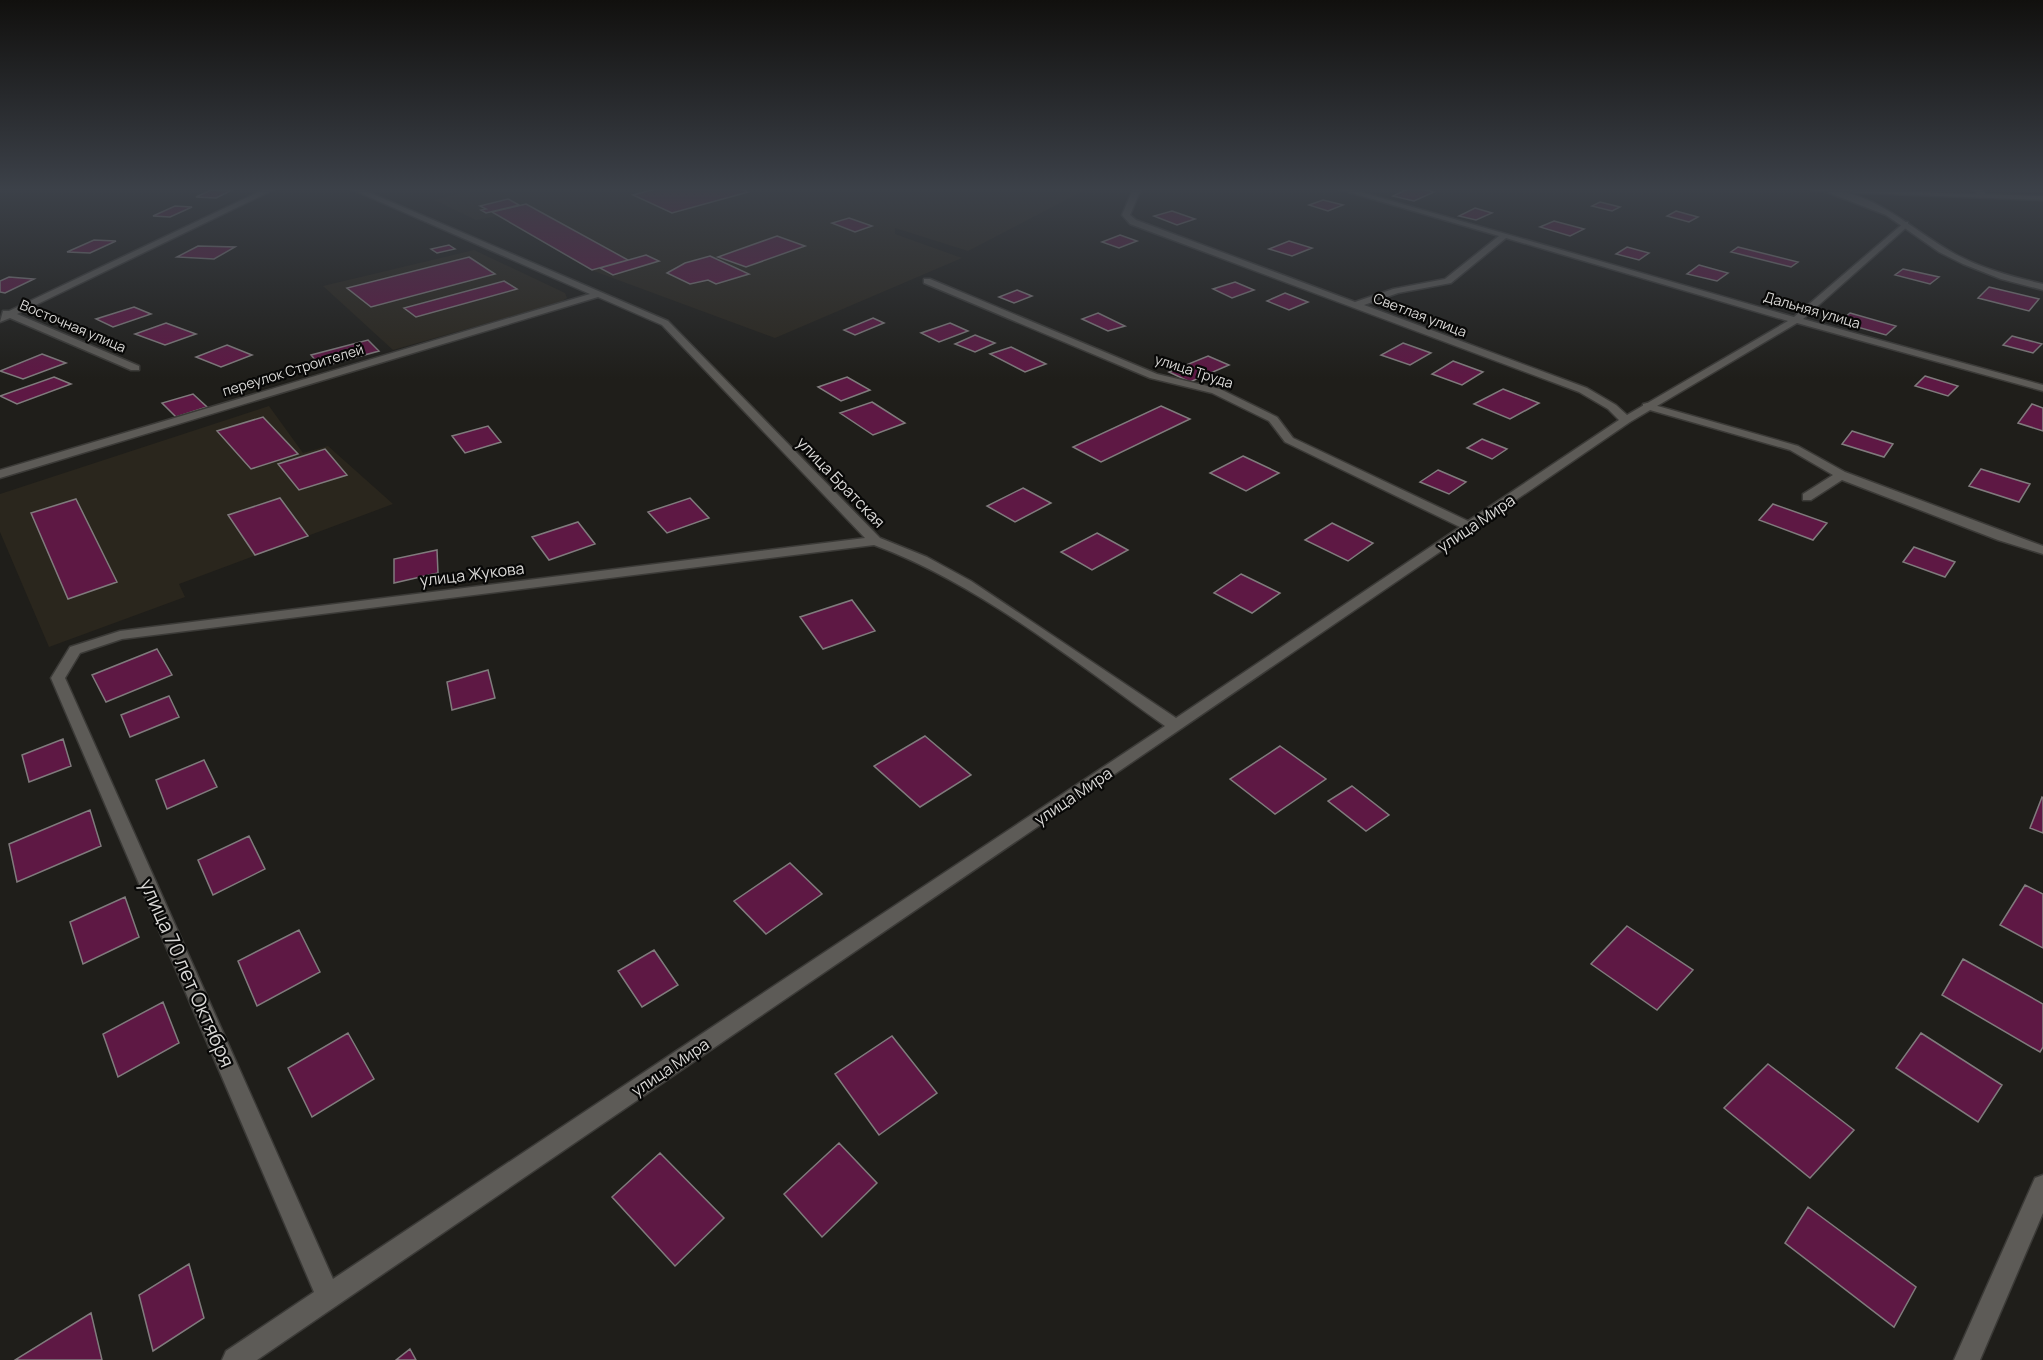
<svg xmlns="http://www.w3.org/2000/svg" width="2043" height="1360" font-family="Manrope,sans-serif">
  <rect width="100%" height="100%" fill="#1f1e1a"/>
  <path fill="#2a261d" d="M476,189H1087L968,251L895,228V234L962,258L775,338L591,270L497,216L476,220L434,200Z
    M474,250L565,293L567,298L559,303L393,350L323,286Z
    M269,406L303,453L328,446L393,504L179,584L185,597L49,647L0,532V494Z"/>
  <path fill="#5e1844" stroke="#807b7d" stroke-width="1.5" d="M656,189H741L748,192L672,213L633,195Z
    M1408,189H1421L1434,192L1414,201L1393,196Z
    M211,190L230,191L216,198L196,197Z
    M508,199L519,205L486,213L481,210L486,209L480,206Z
    M1323,200L1343,205L1328,211L1309,205Z
    M1600,202L1620,207L1612,211L1592,206Z
    M526,204L628,260L592,270L492,212Z
    M175,206L192,207L170,217L153,216Z
    M1475,208L1492,213L1476,220L1459,216Z
    M1172,211L1195,219L1177,225L1154,216Z
    M1676,211L1698,217L1689,222L1667,216Z
    M849,218L872,226L855,232L832,223Z
    M1554,221L1584,229L1570,236L1540,227Z
    M1120,235L1137,241L1119,248L1102,242Z
    M777,236L805,246L746,267L718,257Z
    M94,240L116,241L90,253L67,252Z
    M1289,241L1312,248L1292,256L1269,249Z
    M449,245L455,249L437,253L431,249Z
    M198,246L235,247L214,259L177,257Z
    M1627,247L1649,253L1639,260L1616,254Z
    M1738,247L1798,262L1791,267L1731,252Z
    M646,255L659,261L613,275L600,268Z
    M710,256L749,274L716,284L708,280L690,284L667,273L685,263Z
    M469,257L495,274L371,307L347,288Z
    M1699,265L1728,273L1717,281L1687,274Z
    M1903,269L1939,277L1930,284L1895,275Z
    M9,277L34,279L5,293L0,292V281Z
    M504,281L517,289L416,317L404,308Z
    M1235,282L1254,290L1232,298L1213,289Z
    M1989,287L2039,299L2029,311L1978,298Z
    M1017,290L1032,296L1014,303L999,297Z
    M1285,293L1308,302L1289,310L1267,301Z
    M134,307L151,314L113,327L96,319Z
    M1098,313L1125,326L1108,331L1082,319Z
    M1850,313L1896,326L1886,335L1839,322Z
    M873,318L884,323L855,335L844,330Z
    M166,323L196,334L165,345L135,334Z
    M950,323L968,331L939,342L921,333Z
    M975,335L995,343L975,352L955,344Z
    M2012,336L2042,344L2033,353L2003,345Z
    M368,340L379,351L321,367L311,355Z
    M1403,343L1431,353L1410,365L1381,355Z
    M227,345L252,355L221,367L196,357Z
    M1011,347L1046,364L1025,372L990,354Z
    M42,354L66,363L23,379L0,371Z
    M1208,356L1229,365L1190,382L1169,372Z
    M1453,361L1483,372L1462,385L1432,374Z
    M1925,376L1958,386L1948,396L1915,386Z
    M54,377L71,384L17,404L0,396Z
    M847,377L870,390L841,401L818,387Z
    M1503,389L1539,403L1510,419L1474,404Z
    M193,394L207,407L176,417L162,403Z
    M872,402L905,423L873,435L840,413Z
    M2032,404L2043,408V431L2018,423Z
    M1161,406L1190,419L1101,462L1073,447Z
    M263,417L298,454L251,469L217,431Z
    M488,426L501,442L465,453L452,436Z
    M1852,431L1893,444L1884,457L1842,444Z
    M1482,439L1507,449L1492,459L1467,448Z
    M325,449L347,475L299,490L278,464Z
    M1243,456L1279,473L1246,491L1210,473Z
    M1981,469L2030,484L2019,502L1969,486Z
    M1438,470L1466,482L1449,494L1420,482Z
    M1023,488L1051,503L1015,522L987,506Z
    M280,498L308,536L255,555L228,515Z
    M690,498L709,518L667,533L648,512Z
    M76,499L117,582L68,599L31,513Z
    M1773,504L1827,523L1813,540L1759,520Z
    M578,522L595,544L549,560L532,537Z
    M1332,523L1373,543L1348,561L1305,540Z
    M1097,533L1128,550L1092,570L1061,552Z
    M1914,547L1955,562L1945,577L1903,562Z
    M437,550L438,573L394,583V559Z
    M1241,574L1280,593L1252,613L1214,593Z
    M852,600L875,631L823,649L800,617Z
    M157,649L172,675L106,702L92,675Z
    M488,670L495,698L452,710L447,682Z
    M169,696L179,717L130,737L121,715Z
    M925,736L971,775L920,807L874,766Z
    M63,739L71,766L29,782L22,755Z
    M1280,746L1326,779L1275,814L1230,779Z
    M204,760L217,787L167,809L156,780Z
    M1352,786L1389,815L1366,831L1328,801Z
    M2042,797L2043,798V833L2030,828Z
    M90,810L101,846L17,882L9,844Z
    M249,836L265,869L213,895L198,860Z
    M790,863L822,894L766,934L734,901Z
    M2025,885L2043,894V948L2000,925Z
    M125,897L139,937L83,964L70,922Z
    M1627,926L1693,970L1657,1010L1591,964Z
    M299,930L320,972L257,1006L238,961Z
    M654,950L678,985L642,1007L618,971Z
    M1963,959L2043,1004V1047L2040,1052L1942,995Z
    M163,1002L179,1043L118,1077L103,1034Z
    M348,1033L374,1079L312,1117L288,1068Z
    M1921,1033L2002,1085L1978,1122L1896,1068Z
    M892,1036L937,1093L879,1135L835,1074Z
    M1768,1064L1854,1130L1810,1178L1724,1108Z
    M839,1143L877,1183L822,1237L784,1194Z
    M660,1153L724,1218L675,1266L612,1197Z
    M1808,1207L1916,1287L1894,1327L1785,1243Z
    M189,1264L204,1318L153,1351L139,1295Z
    M91,1313L102,1360H15Z
    M410,1349L416,1360H396Z"/>
  <g fill="none" stroke-linecap="round" stroke-linejoin="round">
    <g stroke="#3b3a37" stroke-width="3">
      <path id="service" d="M1819,189C1874,189 1911,230 1955,254C1983,269 2013,277 2043,284V290L2001,279L1963,264L1939,252L1886,215Z
        M1972,189H1981L1986,194L1979,196Z
        M1647,403L1798,446L1845,472L2043,546V554L1998,540L1842,480L1811,500H1803V494L1833,475L1790,450L1643,408V404Z"/>
    </g>
    <g stroke="#3b3a37" stroke-width="3">
      <path id="minor" d="M265,189H275L17,314L139,366V370H131L10,318L0,322L3,311H9Z
        M351,189H361L668,321L880,538L927,557L971,581L1176,718L1460,527L1285,442L1269,421L1212,393L1150,378L924,283V279H930L1157,374L1220,389L1277,417L1293,438L1468,521L1619,420L1608,409L1579,392L1130,224L1122,215L1133,189H1141L1130,215L1136,220L1355,302L1393,289L1445,279L1499,236L1338,189H1350L1794,317L1905,222H1908V226L1803,319L2043,385V391L1797,323L1630,422L257,1360H222L226,1351L314,1292L51,678L70,647L120,631L865,538L662,325L598,297L0,478V470L590,294ZM1506,238L1788,321L1627,415L1616,405L1587,388L1364,305L1398,293L1451,283ZM874,545C978,583 1075,662 1165,726L333,1279L65,678L80,653L122,639Z
        M1811,189L2043,196V200L1815,191Z
        M2043,1175V1213L1980,1360H1954L2035,1178Z"/>
    </g>
    <use href="#service" fill="#5d5b57" fill-rule="evenodd"/>
    <use href="#minor" fill="#5d5b57" fill-rule="evenodd"/>
  </g>
  <linearGradient id="sky" x2="0" y2="1"><stop stop-color="#11100e"/><stop offset="0.5" stop-color="#3c4149"/><stop offset="1" stop-color="#3c4149" stop-opacity="0"/></linearGradient>
  <rect width="2043" height="379" fill="url(#sky)"/>
  <g text-anchor="middle" stroke-width="4.5" stroke-linejoin="round" paint-order="stroke">
    <g font-size="14" fill="#d9d8d6" stroke="#080807">
      <text transform="translate(1812 310) rotate(16)" y="5">Дальняя улица</text>
      <text transform="translate(1420 315) rotate(21)" y="5">Светлая улица</text>
      <text transform="translate(73 326) rotate(23)" y="5">Восточная улица</text>
      <text transform="translate(293 370) rotate(-17)" y="5">переулок Строителей</text>
      <text transform="translate(1194 371) rotate(18)" y="5">улица Труда</text>
    </g>
    <g font-size="16" fill="#d9d8d6" stroke="#080807">
      <text transform="translate(841 482) rotate(46)" y="6">улица Братская</text>
      <text transform="translate(1476 523) rotate(-34)" y="6">улица Мира</text>
      <text transform="translate(472 574) rotate(-7)" y="6">улица Жукова</text>
      <text transform="translate(1073 796) rotate(-34)" y="6">улица Мира</text>
      <text transform="translate(670 1067) rotate(-34)" y="6">улица Мира</text>
    </g>
    <g font-size="20" fill="#d9d8d6" stroke="#080807">
      <text transform="translate(187 973) rotate(66)" y="7">улица 70 лет Октября</text>
    </g>
  </g>
</svg>
